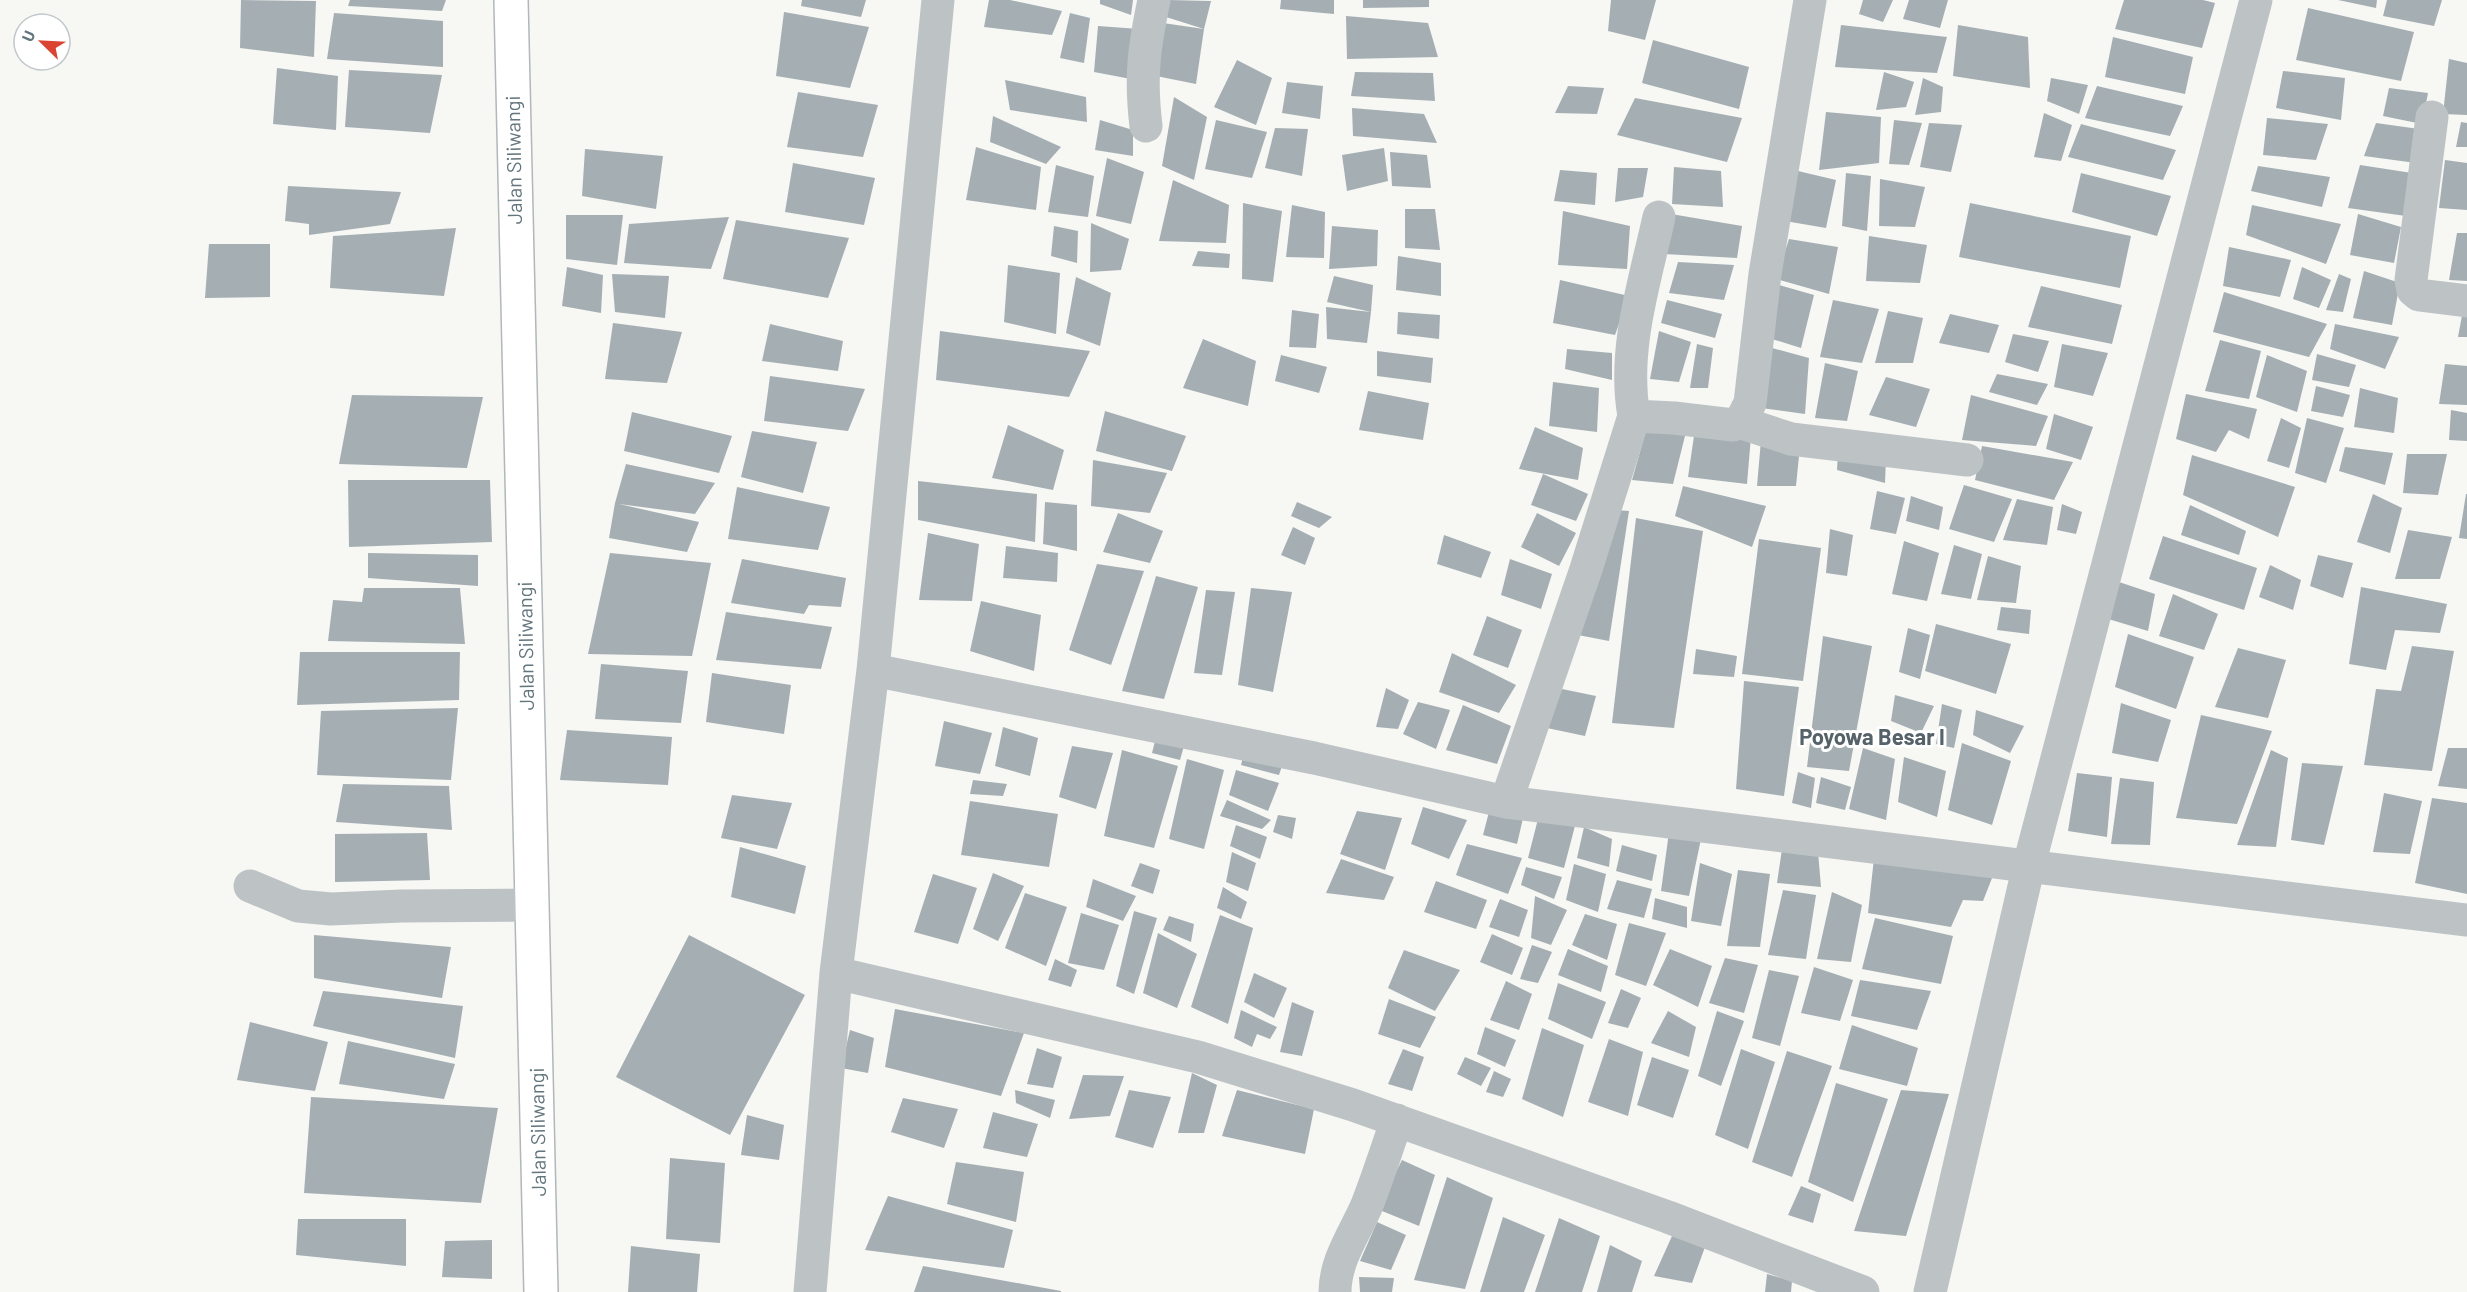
<svg xmlns="http://www.w3.org/2000/svg" width="2467" height="1292" font-family="Barlow,sans-serif">
  <rect width="100%" height="100%" fill="#f7f7f4"/>
  <path fill="#a5afb3" d="M241,0L316,1L314,57L240,48Z
    M350,0H446L442,11L348,6Z
    M802,0H866L861,17L801,6Z
    M989,0H1010L1062,11L1052,35L984,27Z
    M1100,0H1133L1131,15L1100,4Z
    M1169,0L1211,1L1204,29L1196,84L1156,76L1163,23L1204,29L1166,17Z
    M1281,0H1334V14L1280,9Z
    M1363,0H1429V7L1363,8Z
    M1611,0H1656L1645,40L1608,31Z
    M1863,0H1893L1883,22L1859,14Z
    M1909,0H1948L1940,28L1903,19Z
    M2124,0H2203L2215,3L2202,48L2115,29Z
    M2338,0H2377L2376,8Z
    M2387,0H2442L2434,26L2383,16Z
    M2308,8L2414,32L2401,81L2296,60Z
    M784,12L869,27L850,88L776,76Z
    M334,13L443,21V67L327,59Z
    M1070,13L1090,18L1084,63L1060,58Z
    M1346,16L1428,23L1438,57L1347,59Z
    M1841,25L1947,37L1937,73L1835,67Z
    M1958,25L2028,37L2030,88L1953,76Z
    M1098,26L1139,29L1131,79L1094,72Z
    M2113,37L2193,57L2185,94L2105,77Z
    M1653,40L1749,67L1739,109L1642,83Z
    M2449,59L2467,63V115L2443,114Z
    M1237,60L1272,78L1256,125L1214,107Z
    M277,68L338,76L336,130L273,124Z
    M349,70L442,75L430,133L345,127Z
    M2283,71L2345,78L2341,120L2276,108Z
    M1355,72L1433,73L1435,101L1351,96Z
    M1884,72L1914,82L1906,107L1876,110Z
    M1923,78L1943,87L1941,112L1915,115Z
    M2051,78L2088,85L2079,114L2047,101Z
    M1005,80L1086,97L1087,122L1010,110Z
    M1287,82L1323,86L1320,119L1282,113Z
    M1568,86L1604,88L1597,114L1555,113Z
    M2097,86L2183,106L2170,136L2085,118Z
    M2389,88L2428,93L2422,124L2383,116Z
    M798,92L878,105L863,157L787,147Z
    M1174,97L1207,117L1194,180L1162,166Z
    M1635,98L1742,118L1727,162L1617,135Z
    M1352,108L1424,114L1437,143L1353,136Z
    M1826,112L1881,117L1879,163L1819,170Z
    M2044,113L2072,125L2061,161L2034,157Z
    M993,116L1061,147L1046,164L990,142Z
    M2267,118L2328,124L2316,160L2263,155Z
    M1100,120L1133,130V156L1095,150Z
    M1216,120L1267,132L1252,178L1205,169Z
    M1894,120L1922,123L1909,165L1889,164Z
    M2461,122L2467,123V147H2456Z
    M1929,123L1962,125L1951,172L1920,167Z
    M2376,123L2419,129L2416,163L2364,156Z
    M2081,124L2176,150L2163,180L2068,157Z
    M1275,128L1308,129L1302,176L1265,168Z
    M976,147L1041,167L1036,210L966,200Z
    M1384,148L1388,181L1347,191L1342,155Z
    M585,149L663,156L656,209L582,196Z
    M1390,152L1427,155L1431,188L1392,186Z
    M1107,158L1144,172L1131,224L1096,216Z
    M2445,160L2467,163V210L2439,208Z
    M793,163L875,178L864,225L785,212Z
    M1056,165L1094,176L1088,217L1048,212Z
    M2360,165L2412,173L2406,216L2348,208Z
    M2258,166L2330,177L2322,207L2251,191Z
    M1674,167L1721,171L1723,207L1672,204Z
    M1618,168H1648L1643,197L1615,202Z
    M1560,170L1597,173L1595,205L1554,201Z
    M1798,171L1836,180L1826,228L1785,221Z
    M1846,173L1871,176L1867,231L1842,226Z
    M2081,173L2171,196L2157,236L2072,212Z
    M1880,179L1925,187L1915,227L1879,226Z
    M1173,180L1229,205L1226,243L1159,241Z
    M288,186L401,192L390,224L309,235V224L285,221Z
    M1243,203L1282,211L1273,282L1242,279Z
    M1970,203L2131,236L2120,288L1959,257Z
    M1292,205L1325,212L1324,258L1286,257Z
    M2252,205L2341,224L2326,264L2246,235Z
    M1405,209H1435L1440,250L1405,248Z
    M1563,211L1630,226L1627,269L1558,265Z
    M1671,214L1742,226L1737,258L1664,254Z
    M2358,214L2401,227L2394,263L2350,255Z
    M566,215H623L617,265L566,259Z
    M729,217L711,269L624,263L629,224Z
    M736,220L849,238L828,298L723,279Z
    M1091,223L1129,239L1121,270L1090,272Z
    M1054,226L1078,231L1077,263L1051,256Z
    M1332,226L1378,230L1377,266L1329,269Z
    M456,228L444,296L330,288L333,236Z
    M2457,233H2467V281L2449,280Z
    M1869,236L1927,245L1920,283L1866,281Z
    M1789,239L1838,247L1829,294L1776,279Z
    M209,244H270V297L205,298Z
    M2229,247L2291,260L2280,297L2223,286Z
    M1198,251L1230,254L1229,268L1192,266Z
    M1398,256L1441,263V296L1396,290Z
    M1678,262L1734,265L1724,300L1669,293Z
    M1008,265L1060,273L1056,334L1004,322Z
    M567,267L603,275L601,313L562,306Z
    M2302,267L2331,280L2319,308L2293,299Z
    M2364,271L2400,283L2392,325L2353,318Z
    M612,274L669,276L665,318L615,312Z
    M2339,274L2351,279L2343,312L2326,310Z
    M1334,276L1373,285L1371,312L1327,302Z
    M1076,277L1111,293L1100,346L1066,333Z
    M1560,280L1629,296L1615,335L1553,323Z
    M1779,285L1814,295L1801,348L1772,339Z
    M2041,286L2122,305L2112,344L2028,327Z
    M2224,292L2327,324L2309,357L2213,332Z
    M1667,300L1722,314L1715,338L1661,323Z
    M1833,300L1879,309L1862,363L1820,357Z
    M1326,307L1371,312L1367,343L1327,339Z
    M1292,310L1319,314L1316,348L1289,347Z
    M2463,310H2467V337H2458Z
    M1888,311L1923,318L1913,363H1875Z
    M1398,312L1440,315L1439,339L1397,334Z
    M1950,314L1999,325L1989,353L1939,343Z
    M613,323L682,332L667,383L605,379Z
    M770,324L843,341L838,371L762,361Z
    M2335,324L2399,337L2385,369L2330,349Z
    M940,331L1090,351L1069,397L936,380Z
    M1659,331L1691,342L1679,382L1650,379Z
    M2013,334L2049,341L2038,372L2005,362Z
    M1203,339L1256,361L1248,406L1183,388Z
    M2220,340L2261,351L2249,399L2205,391Z
    M1697,344L1713,348L1708,388H1690Z
    M2062,344L2108,353L2093,396L2054,387Z
    M1772,348L1809,358L1805,414L1761,408Z
    M1567,349L1612,353V380L1565,369Z
    M1377,351L1433,358L1431,383L1377,376Z
    M2317,354L2356,365L2349,387L2312,380Z
    M1281,355L1327,367L1319,393L1275,381Z
    M2267,355L2307,371L2297,412L2256,397Z
    M1825,363L1858,371L1847,421L1815,418Z
    M2445,364L2467,366V405L2439,404Z
    M1997,374L2048,384L2037,405L1989,392Z
    M770,376L865,389L848,431L764,421Z
    M1886,377L1930,389L1916,427L1869,415Z
    M1553,382L1599,388L1597,432L1549,426Z
    M2316,386L2350,395L2343,417L2311,411Z
    M2360,388L2398,398L2394,433L2354,427Z
    M1368,391L1429,403L1423,440L1359,430Z
    M2186,394L2257,409L2249,439L2229,430L2216,452L2176,439Z
    M352,395L483,397L467,468L339,464Z
    M1971,395L2048,416L2036,446L1962,440Z
    M2451,410L2467,413V441L2449,440Z
    M1105,411L1186,436L1172,471L1096,451Z
    M632,412L732,436L719,473L624,451Z
    M2054,414L2093,427L2081,460L2046,449Z
    M2281,418L2301,428L2289,468L2267,461Z
    M2307,418L2344,428L2326,483L2295,473Z
    M1008,425L1064,450L1053,490L992,478Z
    M1535,427L1583,448L1578,480L1519,469Z
    M1647,427L1686,432L1673,484L1632,480Z
    M1695,429L1751,436L1747,484L1688,477Z
    M752,431L817,442L803,493L741,477Z
    M1761,440L1800,446L1796,486H1757Z
    M1982,446L2073,462L2054,500L1975,480Z
    M2345,447L2393,453L2385,485L2339,471Z
    M1838,453L1886,458L1885,483L1837,470Z
    M2407,454H2447L2438,495L2403,493Z
    M2192,455L2295,487L2278,537L2183,495Z
    M1093,460L1167,473L1150,513L1091,506Z
    M626,464L715,483L695,514L619,504L699,522L687,552L609,538L615,503Z
    M1543,474L1588,494L1576,521L1531,505Z
    M348,480H490L492,542L349,547Z
    M918,481L1037,494L1035,542L918,520Z
    M1964,485L2012,499L1994,542L1949,529Z
    M1683,486L1766,506L1752,547L1675,516Z
    M737,487L830,507L818,550L728,539Z
    M1877,491L1905,498L1896,534L1870,529Z
    M2373,494L2402,508L2390,553L2357,542Z
    M2466,494H2467V539L2459,538Z
    M1911,496L1943,507L1939,530L1906,521Z
    M2017,499L2053,507L2047,545L2003,540Z
    M1045,502L1077,505V551L1043,544Z
    M1297,502L1332,517L1319,528L1291,516Z
    M2062,504L2082,512L2076,534L2057,530Z
    M2190,505L2246,531L2239,555L2181,535Z
    M1615,510L1629,511L1609,641L1578,635Z
    M1118,513L1163,531L1150,563L1103,552Z
    M1537,513L1576,533L1559,566L1521,547Z
    M1636,518L1703,531L1674,728L1612,723Z
    M1293,527L1315,538L1305,565L1281,555Z
    M1830,529L1853,535L1847,576L1826,573Z
    M2408,530L2452,537L2440,579H2395Z
    M928,533L979,544L972,601L919,600Z
    M1444,535L1491,552L1481,578L1437,564Z
    M2163,536L2257,568L2244,610L2149,579Z
    M1759,539L1821,548L1803,681L1742,674Z
    M1904,541L1939,553L1927,601L1892,594Z
    M1954,545L1982,554L1971,599L1941,594Z
    M1006,546L1058,553L1057,582L1003,578Z
    M368,553L478,555V586L368,578Z
    M610,553L711,563L692,656L588,654Z
    M2318,555L2353,563L2343,598L2310,586Z
    M1988,556L2021,566L2016,603L1977,600Z
    M742,559L846,578L841,607L809,605L804,614L731,603Z
    M1510,559L1552,574L1541,609L1501,595Z
    M1097,564L1144,571L1111,665L1069,650Z
    M2270,565L2301,580L2293,610L2259,597Z
    M1156,576L1198,587L1164,699L1122,691Z
    M2119,582L2155,594L2148,631L2105,618Z
    M2361,587L2447,604L2440,633L2395,630L2386,670L2349,664Z
    M364,588H460L465,644L328,641L333,600L362,602Z
    M1251,588L1292,592L1273,692L1238,685Z
    M1206,590L1235,592L1222,675L1194,673Z
    M2173,594L2218,614L2204,650L2159,636Z
    M981,601L1041,615L1034,671L970,651Z
    M2001,607L2031,610L2029,634L1997,630Z
    M726,612L832,627L821,669L716,660Z
    M1487,616L1522,630L1508,668L1473,655Z
    M1936,624L2011,644L1996,694L1925,671Z
    M1908,628L1930,635L1920,679L1899,672Z
    M2128,634L2194,657L2176,709L2115,687Z
    M1823,636L1872,646L1849,771L1807,767Z
    M2412,646L2454,651L2432,771L2364,765L2376,689L2401,691Z
    M2238,648L2286,660L2268,718L2215,707Z
    M1696,649L1737,656L1734,677L1693,674Z
    M300,652H460L459,700L297,705Z
    M1452,653L1516,685L1499,713L1439,692Z
    M601,664L688,671L681,723L595,719Z
    M712,673L791,685L784,734L706,722Z
    M1744,681L1799,687L1784,796L1736,789Z
    M1386,688L1409,700L1398,729L1376,727Z
    M1562,689L1596,696L1585,736L1547,728Z
    M1895,695L1934,706L1921,733L1891,721Z
    M1418,702L1450,710L1436,749L1403,734Z
    M2121,703L2171,720L2158,762L2112,753Z
    M1942,704L1962,710L1954,748L1936,744Z
    M1463,705L1511,726L1497,764L1446,750Z
    M458,708L451,780L317,775L321,711Z
    M1976,710L2024,726L2010,753L1973,735Z
    M2201,715L2272,731L2237,824L2176,818Z
    M944,721L992,733L980,774L935,766Z
    M1003,727L1038,738L1030,776L995,766Z
    M567,730L672,737L668,785L560,780Z
    M1157,733L1186,739L1180,760L1152,753Z
    M1962,743L2011,761L1992,825L1948,810Z
    M1072,746L1113,753L1096,809L1059,797Z
    M1863,748L1895,759L1886,820L1849,809Z
    M2448,748H2467V789L2438,786Z
    M1122,750L1178,766L1154,848L1104,836Z
    M2271,750L2288,758L2276,847L2237,845Z
    M1244,753L1283,763L1279,775L1241,765Z
    M1904,757L1946,771L1937,817L1898,802Z
    M1187,759L1224,770L1204,849L1169,839Z
    M2302,763L2343,766L2324,845L2291,840Z
    M1236,770L1279,783L1268,811L1229,795Z
    M1798,772L1815,778L1811,808L1792,803Z
    M2077,773L2112,777L2107,837L2068,831Z
    M1821,777L1851,787L1845,810L1816,803Z
    M2120,778L2154,782L2150,845L2111,844Z
    M973,780L1007,784L1003,796L970,794Z
    M343,784L449,786L452,830L336,822Z
    M2384,793L2422,801L2410,854L2373,852Z
    M732,795L792,803L777,849L721,838Z
    M2432,798L2467,803V894L2415,883Z
    M1227,800L1271,820L1262,829L1220,816Z
    M970,801L1058,814L1049,867L961,855Z
    M1423,807L1467,820L1449,859L1411,844Z
    M1490,808L1524,814L1517,844L1483,835Z
    M1357,811L1402,818L1385,870L1340,854Z
    M1278,815L1296,818L1292,839L1273,832Z
    M1539,815L1576,822L1564,868L1528,858Z
    M1236,825L1267,837L1260,859L1230,846Z
    M1584,827L1612,839L1609,867L1577,858Z
    M1669,832L1701,839L1689,896L1661,891Z
    M427,833L430,880L335,882V834Z
    M1467,844L1522,858L1508,894L1456,875Z
    M1622,845L1657,855L1652,881L1616,871Z
    M740,847L806,866L795,914L731,897Z
    M1782,849L1818,852L1821,887L1777,883Z
    M1232,852L1256,863L1248,891L1226,882Z
    M1874,858L1994,873L1983,901L1963,900L1951,927L1868,913Z
    M1341,859L1394,877L1384,900L1326,893Z
    M1140,863L1160,870L1153,894L1131,886Z
    M1700,863L1732,874L1721,926L1691,921Z
    M1574,864L1606,874L1598,912L1566,900Z
    M1526,867L1562,877L1554,899L1521,885Z
    M1738,870L1770,874L1760,947L1727,946Z
    M993,873L1024,886L998,941L973,929Z
    M933,874L977,888L958,944L914,932Z
    M1093,879L1136,896L1123,921L1086,907Z
    M1617,880L1652,889L1644,918L1607,909Z
    M1436,881L1487,900L1476,929L1424,912Z
    M1223,887L1247,902L1241,919L1217,908Z
    M1783,890L1816,895L1806,959L1768,955Z
    M1832,892L1862,905L1851,962L1817,959Z
    M1025,893L1067,907L1046,966L1005,948Z
    M1535,896L1567,910L1551,945L1531,938Z
    M1655,898L1687,907V928L1652,919Z
    M1500,899L1528,910L1519,937L1489,927Z
    M1134,911L1157,918L1134,994L1116,986Z
    M1081,913L1119,925L1104,970L1068,963Z
    M1585,914L1617,924L1607,960L1572,945Z
    M1220,915L1253,928L1228,1024L1191,1007Z
    M1169,916L1194,924L1191,942L1163,930Z
    M1875,918L1953,936L1941,984L1862,969Z
    M1629,923L1666,933L1646,986L1615,975Z
    M1158,933L1197,954L1177,1008L1143,993Z
    M1492,934L1523,948L1512,975L1480,962Z
    M314,935L451,947L442,998L314,978Z
    M689,935L805,995L730,1135L616,1077Z
    M1532,945L1552,952L1538,983L1520,979Z
    M1568,949L1608,966L1601,992L1558,975Z
    M1670,949L1712,966L1698,1007L1653,985Z
    M1404,950L1460,970L1435,1011L1388,988Z
    M1725,958L1758,965L1744,1013L1709,1003Z
    M1055,959L1077,970L1071,987L1048,980Z
    M1814,967L1853,980L1840,1021L1801,1013Z
    M1769,970L1799,976L1780,1046L1752,1038Z
    M1254,973L1287,988L1274,1018L1244,1002Z
    M1860,980L1931,991L1917,1030L1851,1016Z
    M1506,981L1532,994L1519,1030L1490,1020Z
    M1558,983L1606,1002L1592,1039L1548,1019Z
    M1621,989L1641,998L1628,1028L1608,1023Z
    M323,991L463,1006L455,1058L313,1026Z
    M1389,999L1436,1017L1420,1048L1378,1034Z
    M1292,1002L1314,1011L1302,1056L1280,1052Z
    M895,1009L1024,1033L1001,1096L885,1067Z
    M1241,1010L1277,1027L1270,1039L1257,1034L1252,1047L1234,1038Z
    M1668,1011L1696,1027L1689,1057L1651,1043Z
    M1717,1011L1744,1021L1721,1086L1698,1076Z
    M250,1022L328,1042L315,1091L237,1080Z
    M1852,1025L1918,1048L1907,1086L1839,1069Z
    M1485,1027L1516,1040L1505,1067L1477,1054Z
    M1542,1028L1584,1045L1563,1117L1522,1099Z
    M850,1030L874,1038L868,1073L841,1068Z
    M1609,1039L1643,1052L1628,1116L1588,1102Z
    M348,1041L455,1064L444,1099L339,1084Z
    M1037,1048L1062,1057L1053,1088L1027,1084Z
    M1403,1049L1424,1057L1412,1091L1388,1084Z
    M1741,1049L1775,1062L1748,1149L1715,1135Z
    M1787,1051L1832,1066L1792,1177L1752,1162Z
    M1465,1057L1491,1068L1481,1086L1457,1074Z
    M1652,1057L1689,1070L1673,1118L1637,1105Z
    M1494,1071L1511,1079L1503,1097L1486,1092Z
    M1192,1073L1217,1085L1204,1133H1178Z
    M1083,1075L1124,1076L1110,1116L1069,1119Z
    M1836,1083L1888,1099L1853,1202L1808,1182Z
    M1015,1090L1055,1100L1050,1118L1016,1103Z
    M1129,1090L1171,1097L1153,1148L1115,1137Z
    M1237,1090L1314,1109L1305,1154L1222,1136Z
    M1901,1090L1949,1094L1906,1236L1854,1231Z
    M311,1097L498,1108L481,1203L304,1193Z
    M903,1098L958,1109L944,1148L891,1132Z
    M993,1112L1038,1124L1027,1157L983,1148Z
    M747,1115L784,1125L779,1160L741,1155Z
    M670,1158L725,1163L720,1243L666,1239Z
    M1402,1160L1435,1175L1419,1226L1377,1209Z
    M956,1162L1024,1172L1016,1222L947,1204Z
    M1447,1177L1493,1198L1465,1289L1414,1280Z
    M1801,1186L1821,1194L1813,1223L1788,1215Z
    M888,1196L1013,1230L1004,1268L865,1250Z
    M1503,1217L1545,1235L1524,1292H1480Z
    M1559,1218L1600,1236L1582,1292H1535Z
    M298,1219H406V1266L296,1255Z
    M1377,1222L1406,1235L1391,1270L1360,1261Z
    M1672,1236L1705,1247L1692,1283L1654,1276Z
    M492,1240V1279L442,1277L445,1241Z
    M1610,1245L1642,1261L1632,1292H1597Z
    M631,1246L700,1254L697,1292H628Z
    M923,1266L1061,1291V1292H914Z
    M1767,1274L1792,1281L1791,1292H1765Z
    M1359,1277L1394,1278L1392,1292H1360Z"/>
  <g fill="none" stroke-linecap="round" stroke-linejoin="round">
    <g stroke="#b1b7ba" stroke-width="36">
      <path id="major" d="M511,0L541,1292"/>
    </g>
    <path stroke="#bdc3c5" stroke-width="33" d="M2432,117L2411,280L2413,290L2419,295L2467,301
      M1146,126C1140,77 1144,48 1154,0
      M1634,416C1622,350 1645,281 1659,217
      M1739,422L1791,439L1967,460
      M873,670L1314,758L1506,802L2467,920
      M1506,802L1586,569L1634,416L1674,418L1733,425L1742,419L1750,403L1765,274L1810,0
      M250,886L298,906L331,909L402,906L532,905
      M836,973L1198,1057L1353,1105L1668,1217L1863,1292
      M810,1292L836,973L873,670L938,0
      M1335,1292C1335,1260 1355,1233 1367,1205C1378,1177 1387,1148 1397,1120
      M1930,1292L2029,865L2256,0"/>
    <use href="#major" stroke="#fff" stroke-width="33"/>
  </g>
  <g text-anchor="middle" stroke-width="6" stroke-linejoin="round" paint-order="stroke">
    <g font-size="20" fill="#63757d" stroke="#fff">
      <text transform="translate(514 160) rotate(-91)" y="7">Jalan Siliwangi</text>
      <text transform="translate(526 646) rotate(-91)" y="7">Jalan Siliwangi</text>
      <text transform="translate(538 1132) rotate(-91)" y="7">Jalan Siliwangi</text>
    </g>
    <g font-size="22" font-weight="bold" fill="#556269" stroke="#fff">
      <text x="1872" y="745">Poyowa Besar I</text>
    </g>
  </g>
  <g transform="translate(42 42) rotate(294)"><circle r="28" fill="#ffffff" stroke="#c1c8cb" stroke-width="1.5"/>
  <path d="M0-4.5L10 22L0 15L-10 22Z" fill="#da4431"/>
  <text y="-9" font-size="16" font-weight="bold" text-anchor="middle" fill="#63757d">U</text>
  </g>
</svg>
